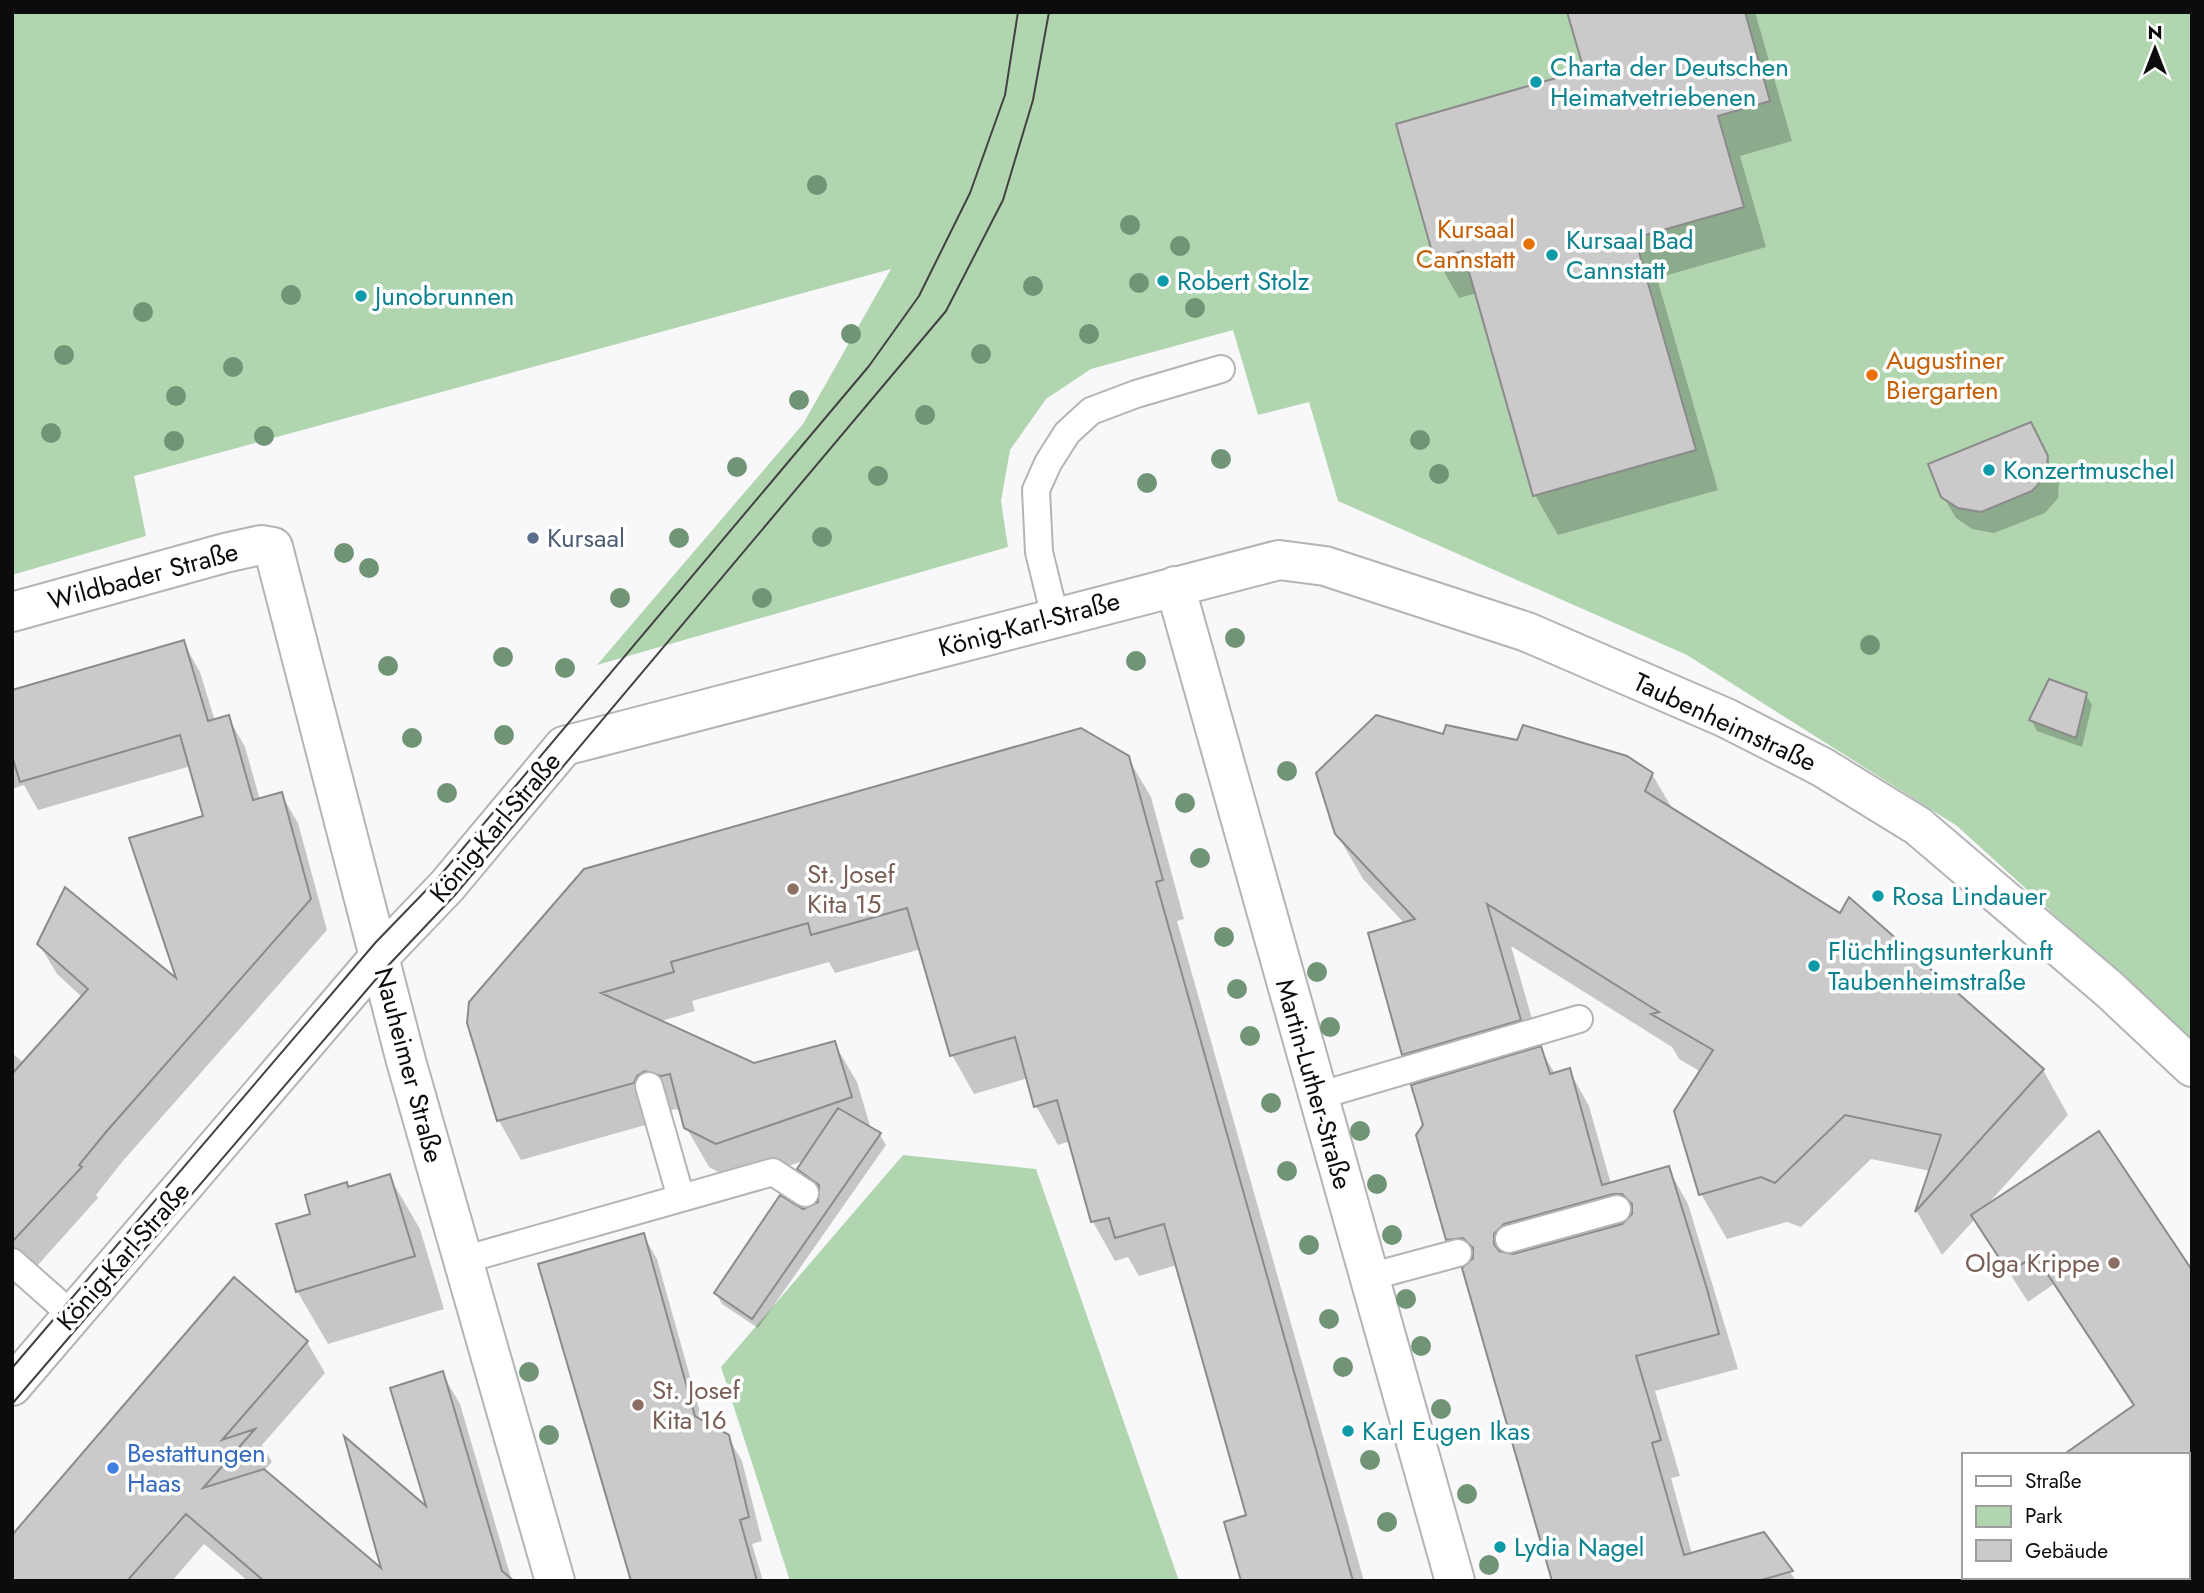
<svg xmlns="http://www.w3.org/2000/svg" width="2204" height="1593" font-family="Jost,sans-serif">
  <rect width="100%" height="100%" fill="#f8f8fa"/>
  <path fill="#b0d5af" d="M12,12H2192V1040L1957,826L1687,655L1338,501L1309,402L1258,415L1233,330L1091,369L1046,399L1010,450L1001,501L1008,547L597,665L803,424L891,269L134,476L146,536L12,575Z
    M903,1155L1036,1169L1179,1581H790L721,1367Z"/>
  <path fill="#0003" d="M1569,12H1755L1792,141L1740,156L1766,247L1657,278L1718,490L1558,535L1535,495L1477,293L1459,298L1436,258L1586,71Z
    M2039,443L2059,480L2058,498L2045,513L1994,533L1972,529L1956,518L1943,496Z
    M183,642L200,672L215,721L228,717L245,747L260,800L281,794L298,823L327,930L122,1162L96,1195L98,1198L28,1276L16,1282L12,1294V1053L24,1063L83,998L57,974L39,944L179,983L205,817L191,766L38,810L24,785L12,789V692Z
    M2086,695L2092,705L2082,747L2037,731L2031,720Z
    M1445,736L1652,774L1673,810L2043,1070L2068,1115L1988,1204L2192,1273V1495L2188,1490V1455H2165L2054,1284L2028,1302L1975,1219L1942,1255L1917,1212L1930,1171L1871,1159L1801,1227L1787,1222L1727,1239L1701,1194V1072L1679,1059L1672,1047L1511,946L1541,1050L1555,1074L1569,1070L1589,1106L1611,1184L1668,1168L1688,1204L1738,1369L1655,1391L1680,1476L1671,1478L1692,1554L1764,1534L1796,1581H1554L1465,1269L1447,1239L1425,1125L1421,1084L1403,1054L1405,924L1363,879L1337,834Z
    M1128,758L1151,797L1184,919L1177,921L1364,1581H1242L1248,1516L1177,1265L1139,1276L1128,1257L1115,1261L1093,1222L1070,1141L1058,1145L1036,1106L1028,1078L974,1094L952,1055L921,949L835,973L829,962L692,1001L695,1011L658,1022L754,1065L834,1043L857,1082L871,1129L880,1135L886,1145L758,1328L722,1304L716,1293L803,1211L819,1203L820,1191L805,1180L799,1169L806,1160L739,1183L709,1167L686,1127L682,1113L676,1109L660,1113L656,1122L521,1160L499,1121L469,1023Z
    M389,1176L420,1229L444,1309L328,1344L297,1291L312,1215L346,1184L349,1188Z
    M643,1235L657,1259L703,1423L728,1437L742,1461L762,1541L752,1544L763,1581H630Z
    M307,1342L325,1373L262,1445L272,1462L263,1471L384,1572L429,1511L442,1373L460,1404L512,1581H248L204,1544L172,1581H12Z"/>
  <path fill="#cbc9ca" stroke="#8c8b8c" stroke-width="2" fill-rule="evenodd" d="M1567,12H1745L1770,101L1718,116L1744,207L1635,238L1696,450L1533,496L1463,251L1434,259L1396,124L1584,70Z
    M2031,422L2048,456L2046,476L2032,491L1981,512L1958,508L1941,497L1928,464Z
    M184,640L208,721L229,715L253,800L282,792L311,899L106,1132L79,1165L82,1167L12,1242V1074L88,989L37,944L65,887L176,978L129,838L203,816L180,735L20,782L12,756V690Z
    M2049,679L2087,693L2076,738L2029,720Z
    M1376,715L1443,734L1446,725L1517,740L1523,725L1627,756L1653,773L1645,791L1840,913L1849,897L2044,1069L1915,1212L1941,1135L1845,1115L1775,1183L1761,1177L1699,1195L1674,1111L1713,1050L1651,1014L1659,1012L1487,904L1521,1020L1402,1055L1368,933L1415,919L1335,834L1316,773Z
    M1081,728L1129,756L1163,880L1156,882L1353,1581H1241L1224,1522L1246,1515L1164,1224L1115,1238L1109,1218L1091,1222L1057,1100L1034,1107L1015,1037L950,1056L907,908L811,935L808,923L671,962L674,972L601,993L754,1063L835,1041L852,1097L716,1144L684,1128L670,1074L661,1076L645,1071L637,1076L634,1083L497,1121L467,1023L469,1002L584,869Z
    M1541,1046L1550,1074L1570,1068L1602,1185L1669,1166L1707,1289L1719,1334L1636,1356L1661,1440L1652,1443L1684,1555L1764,1532L1793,1571L1758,1581H1552L1462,1268L1473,1258V1248L1463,1238L1446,1240L1416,1135L1423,1125L1411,1085ZM1613,1194H1622L1632,1204V1214L1622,1224L1513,1254L1499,1251L1494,1244V1234L1504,1224Z
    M838,1108L881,1133L752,1319L714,1293L780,1195L803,1209L818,1202L819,1185L797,1169Z
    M2099,1131L2192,1270V1455H2063L2134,1405L2035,1255L2009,1273L1971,1215Z
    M390,1174L415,1256L296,1292L276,1224L310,1214L305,1195L347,1182L348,1187Z
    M644,1233L695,1416L729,1435L749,1517L740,1520L757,1581H631L538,1264Z
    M234,1277L308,1341L222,1440L255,1429L203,1488L264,1469L381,1568L344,1436L426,1506L390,1388L443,1371L502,1571L514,1581H264L186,1514L127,1581H12V1535Z"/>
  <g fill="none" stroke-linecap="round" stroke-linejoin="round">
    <g stroke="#b4b4b6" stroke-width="30">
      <path id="lane" d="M1055,617L1039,552L1036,490L1048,463L1067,433L1091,411L1136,394L1221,369
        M649,1086L681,1198
        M1318,1096L1579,1019
        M1509,1239L1617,1209
        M463,1260L773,1172L805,1193
        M12,1262L72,1315
        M1369,1277L1458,1253"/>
    </g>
    <g stroke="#b4b4b6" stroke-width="42">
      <path id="street" d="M1175,586L1455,1581
        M12,612L225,553L261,545L273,547L406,1061L555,1581
        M12,1386L379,957L447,886L564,746L1279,560L1325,566L1527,632L1726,718L1822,767L1918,826L2110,990L2192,1067"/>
    </g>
    <use href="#lane" stroke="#fff" stroke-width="26"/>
    <use href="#street" stroke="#fff" stroke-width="38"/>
    <path stroke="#424243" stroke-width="2" d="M12,1368L376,942L438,878L869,366L919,296L970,193L1005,95L1018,12
      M12,1404L383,971L455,895L946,311L1003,200L1033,100L1049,12"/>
  </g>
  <g fill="#709475">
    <circle cx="817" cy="185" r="10"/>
    <circle cx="1130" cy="225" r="10"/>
    <circle cx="1180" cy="246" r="10"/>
    <circle cx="1139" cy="283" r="10"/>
    <circle cx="1033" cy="286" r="10"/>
    <circle cx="291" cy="295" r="10"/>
    <circle cx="1195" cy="308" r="10"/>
    <circle cx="143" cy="312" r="10"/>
    <circle cx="851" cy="334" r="10"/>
    <circle cx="1089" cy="334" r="10"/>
    <circle cx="981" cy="354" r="10"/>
    <circle cx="64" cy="355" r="10"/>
    <circle cx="233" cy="367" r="10"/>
    <circle cx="176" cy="396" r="10"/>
    <circle cx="799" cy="400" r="10"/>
    <circle cx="925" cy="415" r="10"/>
    <circle cx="51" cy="433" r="10"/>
    <circle cx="264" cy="436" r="10"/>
    <circle cx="1420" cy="440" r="10"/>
    <circle cx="174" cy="441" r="10"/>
    <circle cx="1221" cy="459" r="10"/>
    <circle cx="737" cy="467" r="10"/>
    <circle cx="1439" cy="474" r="10"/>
    <circle cx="878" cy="476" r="10"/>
    <circle cx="1147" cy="483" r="10"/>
    <circle cx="822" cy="537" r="10"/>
    <circle cx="679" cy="538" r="10"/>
    <circle cx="344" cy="553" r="10"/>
    <circle cx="369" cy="568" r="10"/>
    <circle cx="620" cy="598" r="10"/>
    <circle cx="762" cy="598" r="10"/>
    <circle cx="1235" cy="638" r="10"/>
    <circle cx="1870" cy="645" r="10"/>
    <circle cx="503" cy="657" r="10"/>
    <circle cx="1136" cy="661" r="10"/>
    <circle cx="388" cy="666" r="10"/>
    <circle cx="565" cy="668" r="10"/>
    <circle cx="504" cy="735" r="10"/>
    <circle cx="412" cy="738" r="10"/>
    <circle cx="1287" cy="771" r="10"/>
    <circle cx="447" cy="793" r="10"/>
    <circle cx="1185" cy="803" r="10"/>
    <circle cx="1200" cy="858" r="10"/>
    <circle cx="1224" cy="937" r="10"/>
    <circle cx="1317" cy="972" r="10"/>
    <circle cx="1237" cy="989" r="10"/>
    <circle cx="1330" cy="1027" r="10"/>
    <circle cx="1250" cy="1036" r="10"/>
    <circle cx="1271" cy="1103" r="10"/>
    <circle cx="1360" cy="1131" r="10"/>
    <circle cx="1287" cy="1171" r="10"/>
    <circle cx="1377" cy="1184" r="10"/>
    <circle cx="1392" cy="1235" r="10"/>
    <circle cx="1309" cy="1245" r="10"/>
    <circle cx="1406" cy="1299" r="10"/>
    <circle cx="1329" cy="1319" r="10"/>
    <circle cx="1421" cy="1346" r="10"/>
    <circle cx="1343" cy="1367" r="10"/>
    <circle cx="529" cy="1372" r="10"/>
    <circle cx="1441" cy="1409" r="10"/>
    <circle cx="549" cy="1435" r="10"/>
    <circle cx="1370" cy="1460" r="10"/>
    <circle cx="1467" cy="1494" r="10"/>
    <circle cx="1387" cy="1522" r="10"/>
    <circle cx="1489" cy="1565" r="10"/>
  </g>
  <g fill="#0f9aa8" stroke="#fff" stroke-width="2.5">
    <circle cx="1536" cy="82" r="7"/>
    <circle cx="1552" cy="255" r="7"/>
    <circle cx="1163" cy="281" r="7"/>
    <circle cx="361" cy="296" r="7"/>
    <circle cx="1989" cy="470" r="7"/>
    <circle cx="1878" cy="896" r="7"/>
    <circle cx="1814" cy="966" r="7"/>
    <circle cx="1348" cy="1431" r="7"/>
    <circle cx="1500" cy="1547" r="7"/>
  </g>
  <g fill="#e8710a" stroke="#fff" stroke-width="2.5">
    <circle cx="1529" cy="244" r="7"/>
    <circle cx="1872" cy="375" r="7"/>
  </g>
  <circle fill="#5c6f8a" stroke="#fff" stroke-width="2.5" cx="533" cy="538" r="7"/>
  <g fill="#8d6e63" stroke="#fff" stroke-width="2.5">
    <circle cx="793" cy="889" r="7"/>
    <circle cx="2114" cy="1263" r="7"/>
    <circle cx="638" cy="1405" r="7"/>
  </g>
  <circle fill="#3f7fe0" stroke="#fff" stroke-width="2.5" cx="113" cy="1468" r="7"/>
  <g text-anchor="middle" stroke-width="7" stroke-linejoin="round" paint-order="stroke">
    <g font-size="26" fill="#0d838f" stroke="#fff" text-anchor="start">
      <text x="1550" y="76">Charta der Deutschen<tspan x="1550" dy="30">Heimatvetriebenen</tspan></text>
      <text x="1566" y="249">Kursaal Bad<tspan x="1566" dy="30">Cannstatt</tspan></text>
      <text x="1177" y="290">Robert Stolz</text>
      <text x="375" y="305">Junobrunnen</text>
      <text x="2003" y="479">Konzertmuschel</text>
      <text x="1892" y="905">Rosa Lindauer</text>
      <text x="1828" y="960">Flüchtlingsunterkunft<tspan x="1828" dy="30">Taubenheimstraße</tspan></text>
      <text x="1362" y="1440">Karl Eugen Ikas</text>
      <text x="1514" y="1556">Lydia Nagel</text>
    </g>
    <g font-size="26" fill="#c56008" stroke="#fff" text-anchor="end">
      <text x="1515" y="238">Kursaal<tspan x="1515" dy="30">Cannstatt</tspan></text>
      <text x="1886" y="369" text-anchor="start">Augustiner<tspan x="1886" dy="30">Biergarten</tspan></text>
    </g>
    <g font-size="26" fill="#4e5e75" stroke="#fff" text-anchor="start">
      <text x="547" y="547">Kursaal</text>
    </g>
    <g font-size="26" fill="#0c0c0c" stroke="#fff">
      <text transform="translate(143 576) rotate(-15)" y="9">Wildbader Straße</text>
      <text transform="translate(1029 624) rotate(-15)" y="9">König-Karl-Straße</text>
      <text transform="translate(1725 722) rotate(25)" y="9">Taubenheimstraße</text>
      <text transform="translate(495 827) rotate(-50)" y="9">König-Karl-Straße</text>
      <text transform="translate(409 1065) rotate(75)" y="9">Nauheimer Straße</text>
      <text transform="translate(1314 1084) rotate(74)" y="9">Martin-Luther-Straße</text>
      <text transform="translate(123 1256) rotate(-49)" y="9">König-Karl-Straße</text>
    </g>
    <g font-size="26" fill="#785e54" stroke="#fff" text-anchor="start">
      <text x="807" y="883">St. Josef<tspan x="807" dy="30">Kita 15</tspan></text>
      <text x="2100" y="1272" text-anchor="end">Olga Krippe</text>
      <text x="652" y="1399">St. Josef<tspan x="652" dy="30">Kita 16</tspan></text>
    </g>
    <g font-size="26" fill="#366cbe" stroke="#fff" text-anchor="start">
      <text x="127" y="1462">Bestattungen<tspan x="127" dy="30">Haas</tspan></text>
    </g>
  </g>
  <rect width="2204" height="1593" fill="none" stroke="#0c0c0c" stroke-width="28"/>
  <rect x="1962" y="1453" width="228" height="126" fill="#ffffff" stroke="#9e9e9e" stroke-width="2"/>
  <rect x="1976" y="1476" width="35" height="10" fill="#ffffff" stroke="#9e9e9e" stroke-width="2"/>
  <text x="2025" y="1488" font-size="21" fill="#0c0c0c">Straße</text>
  <rect x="1976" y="1506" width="35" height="21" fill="#b0d5af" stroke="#9e9e9e" stroke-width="2"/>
  <text x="2025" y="1523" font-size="21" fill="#0c0c0c">Park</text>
  <rect x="1976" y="1540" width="35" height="21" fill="#cbc9ca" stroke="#9e9e9e" stroke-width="2"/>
  <text x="2025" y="1558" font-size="21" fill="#0c0c0c">Gebäude</text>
  <g transform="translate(2155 49)" stroke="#ffffff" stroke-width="5" paint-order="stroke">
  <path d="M0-5L12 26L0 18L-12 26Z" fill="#0c0c0c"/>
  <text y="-10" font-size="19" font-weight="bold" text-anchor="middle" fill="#0c0c0c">N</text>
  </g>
</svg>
